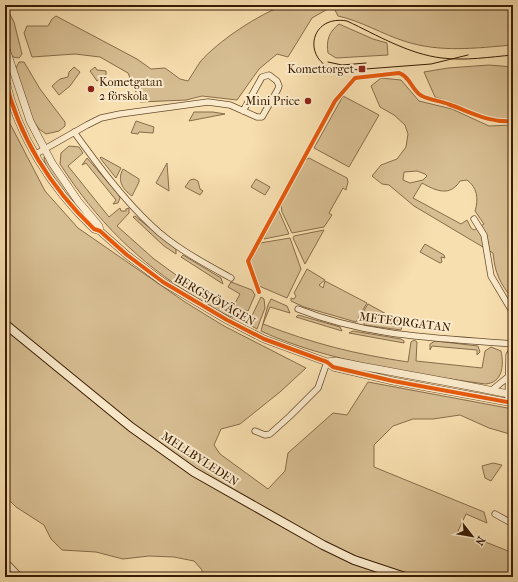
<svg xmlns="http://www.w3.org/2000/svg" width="518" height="582" font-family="'IM FELL French Canon',serif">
  <rect width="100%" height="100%" fill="#f8dfaf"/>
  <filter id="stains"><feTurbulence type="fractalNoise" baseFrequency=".005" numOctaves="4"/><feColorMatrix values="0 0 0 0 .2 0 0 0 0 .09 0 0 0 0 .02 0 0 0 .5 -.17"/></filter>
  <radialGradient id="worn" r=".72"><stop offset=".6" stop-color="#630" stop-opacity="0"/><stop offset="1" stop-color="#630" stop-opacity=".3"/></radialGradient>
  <path fill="#d7be92" stroke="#886c4a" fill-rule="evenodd" d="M5,5L14,22L22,54L19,58L13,57L5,42Z
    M285,5H513V45C476,48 440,53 404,41C382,34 361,21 338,16L333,6L312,18L288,57L277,54L259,69L237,100L202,96L186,100L140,102L128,73L100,57L75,54L32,57L24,33L27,26H48L52,19L56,16L137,59L151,69L165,68L180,79L188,81C192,75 196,68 200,62C218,41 259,14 285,5Z
    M339,24L373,39L387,43L388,55L336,58L328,53C326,40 329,32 339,24Z
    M19,62H24L40,89L65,122V126L59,131L46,134L39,129L33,120L17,73L16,68Z
    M489,65L513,67V120C485,124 461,105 435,97L424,72L448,68Z
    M74,67L80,72L70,86L59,95L52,86L60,79L68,77L69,72Z
    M95,67L97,70L106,71V75L97,81L90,71Z
    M381,78L401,80L419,101L452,109L489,126L513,125V300C500,283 495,274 493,253L414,206L389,185L382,184L372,176L381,165L397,159L406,147L408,134L405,125L394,115L380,107L371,86ZM417,171L425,174L427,176L423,180L410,183L403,180L404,172ZM467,180C477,187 479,199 475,211L484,224L474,230L471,228L467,220L461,224L413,198L422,183C436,191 450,197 460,181Z
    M343,96L379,115L349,167L314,148Z
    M194,112H213L225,114L189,121Z
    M5,114L45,191L78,228L185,302L224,326L306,368L280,392L240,424L221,429L214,445L220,454L268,489L285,471L288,453L333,413L347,415L368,382L513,409V435L489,428L460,415L433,419H413L393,426L374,445V467L484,512L487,523L466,514L458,531L513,553V577H202V570L194,561L174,557L149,556L123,559L96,552L62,550L51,539L44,525L16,507L5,496Z
    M136,121L154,127L153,133L139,132L138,134L131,133Z
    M69,146L79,147L83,153L68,166L109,217L120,208L121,211H126V209L129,208V213L117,226L154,259L194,288L232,309L240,294L228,287L231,282L252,290L255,295L248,311L241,309L239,315L235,318C221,314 207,304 195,297C138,262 96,220 60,164L61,153Z
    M44,157L46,158L97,227C83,213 44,176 44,157Z
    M101,157L121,168L116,178L100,158Z
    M87,158L119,195L120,198L118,203L113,204L116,200L86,163L82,165Z
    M309,158L347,178L348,182L346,190L343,188L329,213L332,215L324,227L292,233L282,212L281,205L304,161Z
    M167,163L169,191L156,183Z
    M123,169L139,179V182L132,196C122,189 117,180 123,169Z
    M194,179L198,181L200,189L203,191L200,195L185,187L190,180Z
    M256,179L270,187L265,195L251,187Z
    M278,209L289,234L264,239L263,236Z
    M135,216L176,249V254L164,246L133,217Z
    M324,230L305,264L293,238L294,236Z
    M290,238L301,269L287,298L259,286L250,263L260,243Z
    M425,244L444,255L445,258L441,257L442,262L440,263L420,252Z
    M183,255L221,278L223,284L181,257Z
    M307,269L325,280L319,285L323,288L325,281L367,303L356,322L304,307L291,301V298L294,299L296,296L294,293Z
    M261,297L264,299L265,308L257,329L248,324Z
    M271,299L287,306L290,313L270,307L263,324C314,344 355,354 408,362L411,342L414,340L417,342L416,361L482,368L485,351L491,347L501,351C504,365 503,383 485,384C415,374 325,361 261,331L268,305Z
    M368,304L403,323L401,330L364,325V322L360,321L357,322Z
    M298,315L340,327L342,331L296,317Z
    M353,331L401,339L404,341V343L349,333Z
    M435,341L478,346L480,352L477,355V350L432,346L430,350V344Z
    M493,463L502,465L491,481L485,478L482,466Z"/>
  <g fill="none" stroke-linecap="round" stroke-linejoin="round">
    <g stroke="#684c2d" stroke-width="7">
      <path id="minor" d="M74,132C98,165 122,198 152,226C175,248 204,263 231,278
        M36,154L87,125L101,118L120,114L208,102L230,105L257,117H262L278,89L279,86L277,81L269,75L262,77L243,111
        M474,219L484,235L491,276L513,313
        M298,309C368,337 438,338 513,344
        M492,390L508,377
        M508,402L509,355L513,349
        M255,431L265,435L270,434L290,416L318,388L327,362
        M495,514L513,524
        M5,561L20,577"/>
    </g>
    <g stroke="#684c2d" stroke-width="8">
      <path id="tertiary" d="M5,46L30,121L52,163L78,201L99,226L100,231
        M5,78C18,136 51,188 94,229L100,231L127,255L163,282L227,320L264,339L327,362L333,367L393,381L513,403
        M327,362L335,361C394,373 454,382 513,395"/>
    </g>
    <g stroke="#381b02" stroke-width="10">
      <path id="secondary" d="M5,324L131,427L194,472L323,545L354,560L405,577"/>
    </g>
    <use href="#minor" stroke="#faeacb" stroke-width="5.5"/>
    <use href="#tertiary" stroke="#faeacb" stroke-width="7"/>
    <use href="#secondary" stroke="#faeacb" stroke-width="8"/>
    <path stroke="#381b02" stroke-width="1" d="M468,55C456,58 443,61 431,64L339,71C301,63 308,14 347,21C377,35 408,54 442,58C466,61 489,57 513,55
      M328,62L342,65L366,63"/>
    <g stroke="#faeacb" stroke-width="6">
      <path id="cycleway" d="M5,78C18,136 51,188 94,229L100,231L127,255L163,282L227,320L264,339L327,362L333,367L393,381L513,403
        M259,292L248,261L335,101L355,78L399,73C410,76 412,91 422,96C430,100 440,101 448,104C471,112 488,123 513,121"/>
    </g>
    <use href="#cycleway" stroke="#e8590c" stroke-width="4"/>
  </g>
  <g fill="#8f2418" stroke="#faeacb" stroke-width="1.5">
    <rect x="358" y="65" width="8" height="8" rx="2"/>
    <circle cx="91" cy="89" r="4"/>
    <circle cx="308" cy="101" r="4"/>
  </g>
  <g text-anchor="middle" stroke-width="4" stroke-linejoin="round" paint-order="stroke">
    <g font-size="12" fill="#381b02" stroke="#faeacb" text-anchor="end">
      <text x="354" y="73">Komettorget</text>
      <text x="99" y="86" text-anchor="start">Kometgatan<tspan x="99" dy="14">2 förskola</tspan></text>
      <text x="300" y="105">Mini Price</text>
    </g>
    <g font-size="12" fill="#381b02" stroke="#faeacb">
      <text transform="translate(215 300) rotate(30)" y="4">BERGSJÖVÄGEN</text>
      <text transform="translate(405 322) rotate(7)" y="4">METEORGATAN</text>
      <text transform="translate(200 459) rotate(33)" y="4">MELLBYLEDEN</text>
    </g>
  </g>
  <rect width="518" height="582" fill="none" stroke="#f8dfaf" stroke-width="20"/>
  <rect x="6" y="6" width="506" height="570" fill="none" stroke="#381b02" stroke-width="2"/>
  <rect x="10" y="10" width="498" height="562" fill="none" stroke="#381b02"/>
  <g transform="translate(472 536) rotate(121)" stroke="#faeacb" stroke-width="3" paint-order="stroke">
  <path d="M0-3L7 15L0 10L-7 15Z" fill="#381b02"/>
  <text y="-6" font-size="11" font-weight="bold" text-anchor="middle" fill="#381b02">N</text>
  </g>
  <rect width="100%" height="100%" filter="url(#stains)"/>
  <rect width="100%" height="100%" fill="url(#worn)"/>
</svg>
